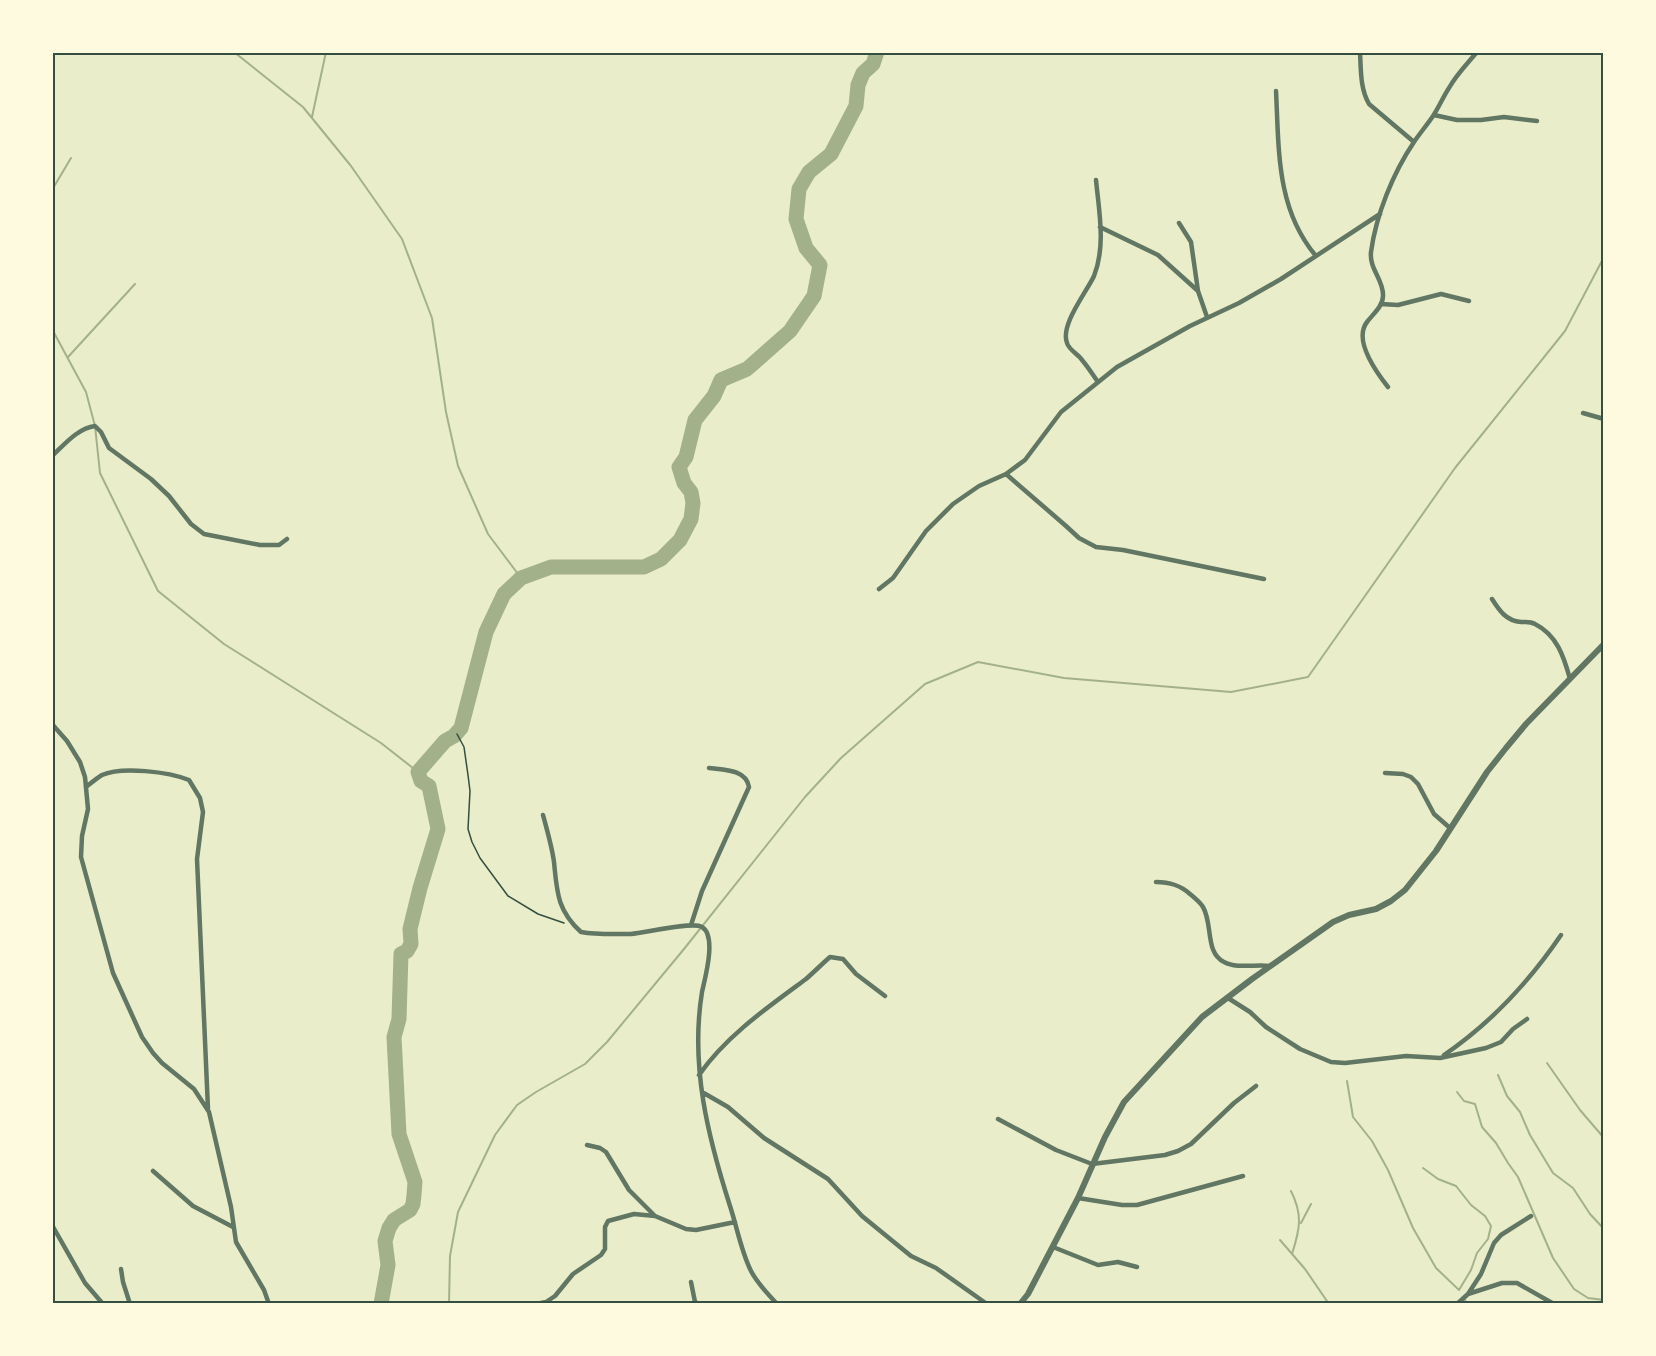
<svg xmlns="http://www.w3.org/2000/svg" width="1656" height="1356" font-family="Inter,sans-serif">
  <rect width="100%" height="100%" fill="#e9edc9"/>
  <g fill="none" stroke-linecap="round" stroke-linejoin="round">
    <path stroke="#a3b18a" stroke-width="2" d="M234,52L303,107L351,166L402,239L432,318L446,412L458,466L488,534L521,578
      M312,117L326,52
      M52,190L71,158
      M52,329L86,392L95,426L100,473L158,591L224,644L381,743L418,772
      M68,357L135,284
      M1547,1063L1580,1110L1604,1138
      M1498,1075L1507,1096L1520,1112L1530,1135L1553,1173L1573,1188L1590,1214L1604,1229
      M1347,1081L1353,1117L1372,1141L1388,1170L1413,1228L1436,1268L1459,1290L1471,1270L1477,1253L1488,1239L1491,1226L1485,1216L1471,1205L1456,1186L1438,1179L1423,1168
      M1457,1092L1464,1101L1475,1104L1482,1127L1496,1143L1508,1163L1518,1177L1553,1258L1574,1289L1588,1298L1604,1300
      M1291,1191C1303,1215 1300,1229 1292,1254
      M1301,1223L1311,1204
      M1280,1240L1305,1269L1329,1304
      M1465,1300L1467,1304
      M449,1304L450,1256L458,1212L495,1135L517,1105L536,1092L585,1064L607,1042L684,949L805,797L841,758L925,684L978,662L1064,678L1231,692L1308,677L1455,468L1565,331L1604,257"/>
    <path stroke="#a3b18a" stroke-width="15" d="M381,1304L388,1265L385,1241L389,1228L394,1220L410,1210L413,1204L414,1195L415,1182L399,1134L394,1037L399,1019L401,954L407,951L411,944L410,929L420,888L438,829L429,786L421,781L418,772L445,741L454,736L461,728L486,632L504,594L521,578L551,567H644L661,559L680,540L691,519L693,503L691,492L684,483L679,467L686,457L695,420L714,396L721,380L747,369L790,331L814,296L820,265L806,248L796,219L799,189L809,172L831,154L856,106L858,85L863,73L873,64L877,52"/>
    <path stroke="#344e41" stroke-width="1.5" d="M457,734L464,747L468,775L470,791L468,829L472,842L480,858L508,896L538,914L564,923"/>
    <path stroke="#617663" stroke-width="4.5" d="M1360,52C1361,70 1360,88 1369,104L1414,142
      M1276,91C1279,149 1276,209 1316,256
      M1434,115L1457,120H1481L1504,117L1537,121
      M1096,180C1099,211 1106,246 1094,276C1086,293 1060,325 1067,343C1069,350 1078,354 1082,360C1088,367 1093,375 1098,382
      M1179,223L1191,242L1198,291L1207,317
      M1100,227L1158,255L1198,291
      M1381,304L1398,305L1441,294L1469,301
      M1388,387C1377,373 1353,340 1367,322C1373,314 1383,306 1383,296C1384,280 1369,269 1371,252C1376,215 1393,173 1414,142C1420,133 1427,125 1433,116C1439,107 1443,97 1449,88C1456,75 1467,64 1477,52
      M1583,413L1604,419
      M52,456C64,445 78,428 95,426L101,432L109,448L151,479L169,496L191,524L204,534L260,545H279L287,539
      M1006,474L1066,526L1079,538L1096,547L1123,550L1264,579
      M879,589L893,578L926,531L953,504L979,486L1006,474L1025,460L1061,412L1117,367L1190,326L1239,303L1281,279L1380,214
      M1492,599C1499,610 1506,621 1521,622C1526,622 1530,621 1535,624C1557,635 1564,657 1570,679
      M52,724L67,741L80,762L85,777L88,809L82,836L81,857L113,973L142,1037L153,1053L162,1063L194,1089L209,1112L231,1207L236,1242L264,1290L269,1304
      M1385,773L1403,774L1411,777L1418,784L1434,814L1450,828
      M86,787C91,783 97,778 102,775C122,766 169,772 189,780L200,798L203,812L197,859L208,1109
      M543,815C547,830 552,847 554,862C557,892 557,910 581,932C597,935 614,934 631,934C645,933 693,921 702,927C717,936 705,978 702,992C690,1066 708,1137 730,1206C737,1227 741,1251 751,1271C757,1283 768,1294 777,1304
      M1156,882C1170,882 1180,885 1190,894C1195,898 1200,902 1203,907C1213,924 1205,953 1224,962C1237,969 1256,964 1270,966
      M691,925L702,891L749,787C746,769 723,770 709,768
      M1228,998L1250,1012L1266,1027L1300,1049L1331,1062L1345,1063L1406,1056L1440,1058L1486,1048L1501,1042L1513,1029L1527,1019
      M1444,1055C1491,1023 1529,982 1561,935
      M699,1075C726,1036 768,1007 806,979C814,972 822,964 830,957L843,959L856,974L885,996
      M702,1092L728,1107L764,1138L828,1179L862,1216L911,1256L936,1268L987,1304
      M998,1119L1056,1150L1092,1164L1165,1155L1178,1151L1191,1144L1234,1103L1256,1086
      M587,1145L600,1148L606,1152L629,1190L655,1216L686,1229L696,1230L735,1222
      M153,1171L193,1206L233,1227
      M1078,1198L1122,1205H1137L1243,1176
      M52,1225L85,1283L103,1304
      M1053,1247L1098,1265L1118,1262L1137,1267
      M121,1269L123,1282L130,1304
      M691,1282L695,1302L700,1304
      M1468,1294L1502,1283H1517L1554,1304
      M536,1304L546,1302L555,1296L573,1274L601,1255L605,1249V1227L608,1221L634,1214L655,1216
      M1457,1304L1468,1294L1481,1274L1494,1243L1501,1235L1531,1216"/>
    <path stroke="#617663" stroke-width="6" d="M1020,1304L1028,1294L1041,1269L1078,1198L1105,1137L1124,1102L1202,1017L1252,979L1333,922L1349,915L1376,909L1391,901L1405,890L1436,851L1487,772L1506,748L1526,724L1604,644"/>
  </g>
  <rect width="1656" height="1356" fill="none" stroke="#fefae0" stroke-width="108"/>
  <rect x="54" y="54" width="1548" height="1248" fill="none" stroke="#344e41" stroke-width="2"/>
</svg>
